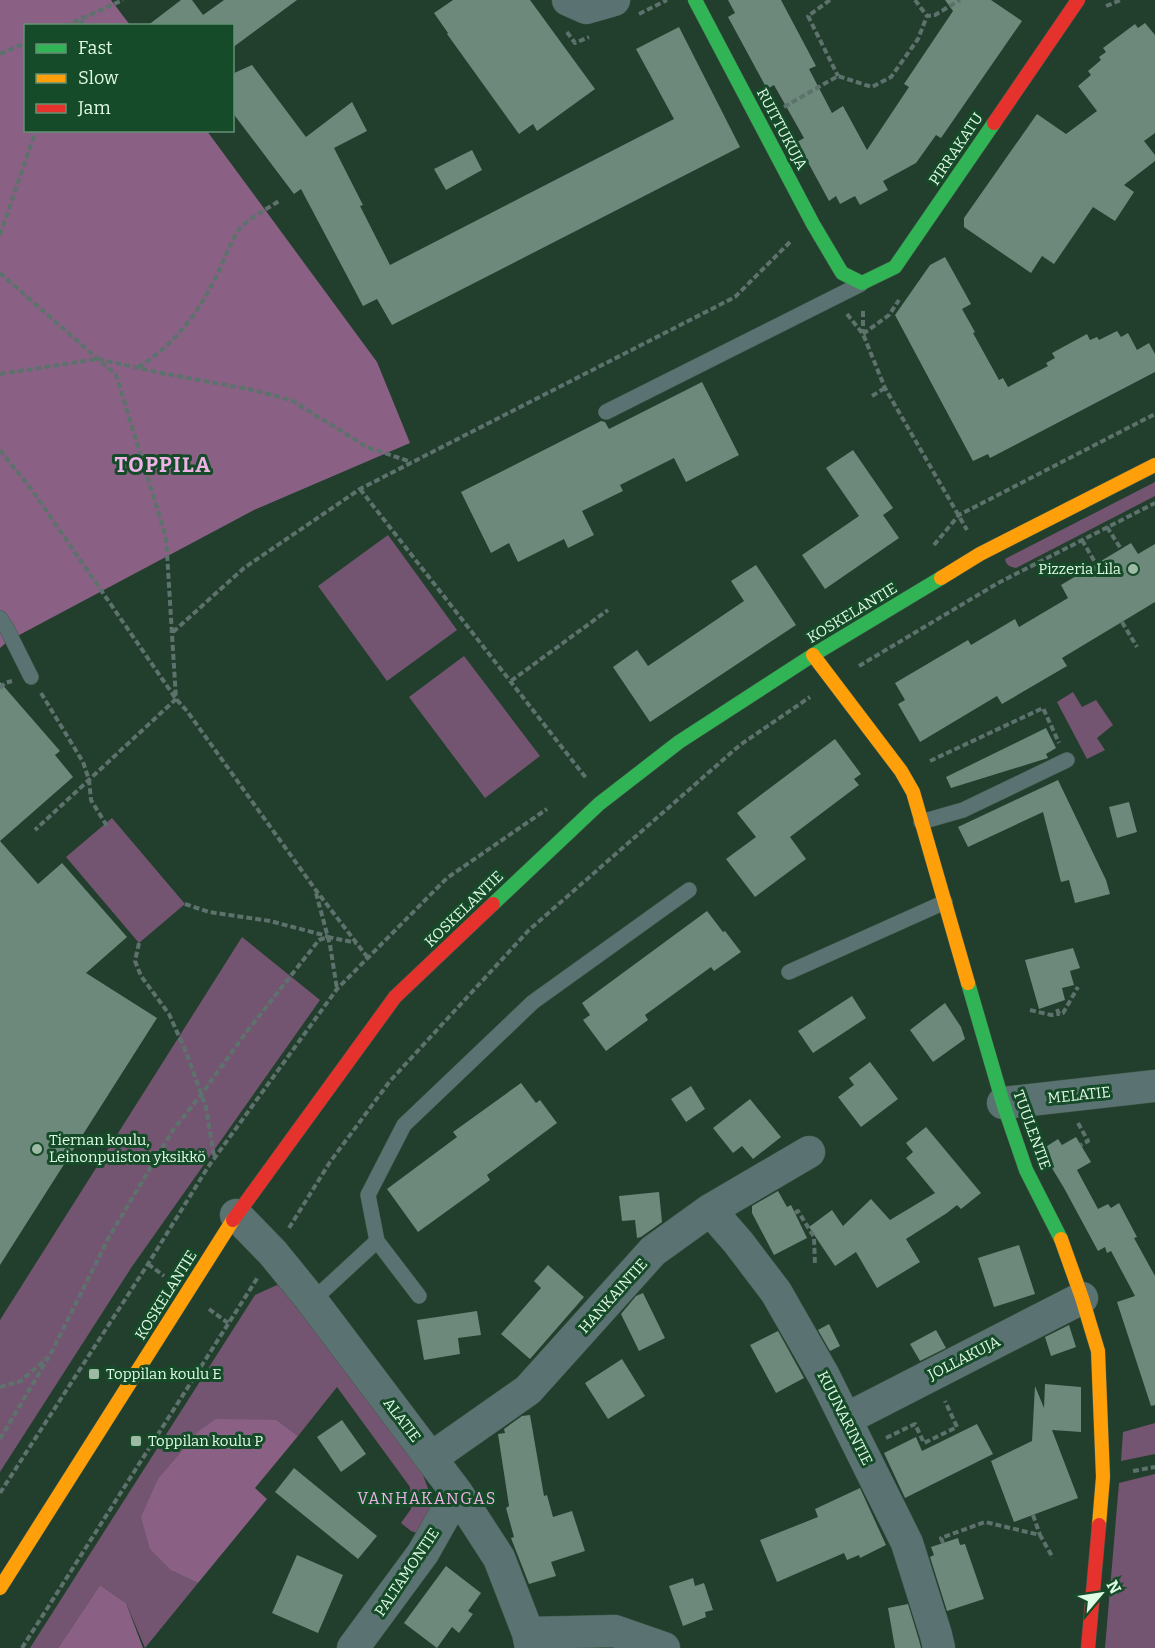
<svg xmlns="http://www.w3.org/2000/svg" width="1155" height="1648" font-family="Bitter,serif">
  <rect width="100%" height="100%" fill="#223e2c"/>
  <path fill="#745571" d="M1155,482V496L1016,568C1010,567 1006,565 1005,559Z
    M388,535L457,630L387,681L318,586Z
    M464,656L540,756L485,798L409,697Z
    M1073,692L1082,707L1096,700L1113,725L1097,738L1105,750L1087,759L1057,702Z
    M112,818L185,904L139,943L66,857Z
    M242,937L320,1000L131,1268L0,1472V1320Z
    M277,1285L295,1297L351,1370L423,1475L433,1502L431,1518L417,1533L411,1531L401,1523L411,1509L410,1487L337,1387L298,1436L277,1420L172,1571L198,1583L145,1648L126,1603L100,1585L58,1648H30L255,1295Z
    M1155,1423V1454L1121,1461L1123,1432Z
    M1155,1474V1648H1105L1119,1483Z"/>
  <path fill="#8a6185" d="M0,0H111L130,25L26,26V130L207,131L377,362L410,443L254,510L8,641L0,648Z
    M216,1419L277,1420L298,1436L255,1488L267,1499L198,1583L172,1571L150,1549L141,1517L158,1479L199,1431Z
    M100,1585L126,1603L143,1648H58Z"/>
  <path fill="#6d897c" d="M181,0H192L203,15L224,0H297L232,48V26H147Z
    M453,0H530L595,89L537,131L533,124L519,134L447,34L448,33L434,13Z
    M728,0H781L816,66L809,69L832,113L843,106L867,150L909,87L904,84L953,11L945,0H991L1022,21L941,138L936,135L916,163L883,181L888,190L860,205L855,196L840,204L836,196L829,201L797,142L804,138L774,85L767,89L728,17L735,13Z
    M1145,23L1155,35V133L1144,141L1155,155V161L1124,185L1134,192L1115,221L1093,207L1054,264L1042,256L1031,273L964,227V218L1037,114L1066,134L1097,111L1078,86L1091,75L1088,71L1101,60L1099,57L1106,52L1103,48L1135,24L1138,28Z
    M679,27L740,147L392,325L377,299L363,306L301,189L294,194L232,112V74L252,65L306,137L352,102L367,131L334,148L363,205L360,206L390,265L674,119L636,49Z
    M472,150L482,170L446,190L434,169Z
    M945,257L971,304L962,309L975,332L973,333L999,380L1003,378L1008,387L1048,366L1046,363L1055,358L1052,353L1087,334L1090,340L1097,337L1099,340L1117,331L1121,337L1128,333L1137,350L1149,343L1155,354V372L990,458L988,454L973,461L895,315L930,265Z
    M702,382L739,455L686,482L674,458L620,485L623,491L582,511L594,535L568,548L564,539L518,562L509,543L491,553L461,492L601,421L605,422L609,429Z
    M853,450L893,508L883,515L899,538L825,589L802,555L859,516L826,468Z
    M1131,543L1138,554L1155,544V602L1062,658L1067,666L1002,704L997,696L920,742L898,704L905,700L895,683L968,640L971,645L1015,619L1019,627L1068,598L1061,585Z
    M756,565L796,625L650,722L613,667L637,650L648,666L744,601L731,581Z
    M0,682L60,751L55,755L73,777L0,841L38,884L62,863L127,937L86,973L157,1018L0,1265Z
    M1046,728L1056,748L1046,754L1048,758L951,788L946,777Z
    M835,739L861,774L854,779L859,785L790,837L806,859L755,897L726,859L756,837L737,813Z
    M1058,780L1106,880L1110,894L1075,903L1069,880L1061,882L1043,812L968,847L958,827Z
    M1129,802L1137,832L1117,838L1109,807Z
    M707,911L723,932L725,931L741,952L714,971L711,967L645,1015L648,1020L606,1051L583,1020L590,1015L582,1003Z
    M1073,948L1080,968L1070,971L1074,985L1062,988L1065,1000L1039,1009L1025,960Z
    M852,996L866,1018L813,1053L798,1031Z
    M945,1003L961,1027L965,1039L933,1062L910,1030Z
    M870,1062L898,1099L861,1127L838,1097L854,1085L849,1078Z
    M521,1083L536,1103L540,1100L557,1123L487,1175L490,1180L418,1232L387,1189L457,1137L453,1132Z
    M691,1086L705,1109L686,1122L671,1099Z
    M750,1099L781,1137L753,1159L742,1146L733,1153L713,1128Z
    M926,1127L981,1193L961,1209L957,1205L947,1213L906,1239L920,1262L877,1288L856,1252L835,1266L809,1227L832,1210L843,1226L871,1199L890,1220L935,1193L906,1158L913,1152L906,1143Z
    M1076,1137L1091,1162L1077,1170L1098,1209L1108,1204L1111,1208L1119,1203L1137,1237L1134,1238L1155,1276V1405L1151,1406L1117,1302L1135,1296L1111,1251L1107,1253L1105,1247L1098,1251L1064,1188L1041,1150L1058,1139L1062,1145Z
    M778,1191L787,1207L791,1205L807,1238L774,1255L752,1213V1206Z
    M659,1192L662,1222L641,1237L637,1238L635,1220L622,1221L619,1196Z
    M1019,1245L1035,1294L994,1307L978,1258Z
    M548,1265L584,1297L530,1359L501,1334L541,1288L534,1281Z
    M643,1293L665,1338L639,1351L621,1314L636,1296Z
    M477,1311L481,1335L458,1338L460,1354L424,1360L417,1320Z
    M829,1324L840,1346L830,1351L818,1330Z
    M1069,1325L1076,1347L1051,1356L1045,1337Z
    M936,1330L946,1348L920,1361L910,1344Z
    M778,1331L804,1378L776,1393L750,1345Z
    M622,1359L645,1396L608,1419L585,1383Z
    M1045,1384L1081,1387V1432L1052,1430L1078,1498L1014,1522L991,1461L1032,1441L1035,1386L1044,1408Z
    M530,1415L544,1496L547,1495L553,1517L572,1511L585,1551L551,1562L556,1576L529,1584L511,1538L514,1537L506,1508L509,1506L498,1434L505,1433L504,1429L522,1416Z
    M342,1420L366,1454L341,1472L317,1437Z
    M977,1424L993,1454L905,1498L884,1453L916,1437L922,1451Z
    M294,1468L377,1536L358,1559L275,1492Z
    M860,1488L886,1545L860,1558L859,1555L847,1560L844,1553L777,1582L760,1540L818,1517L815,1509Z
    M958,1538L960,1545L965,1544L984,1599L947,1611L930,1557L934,1555L931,1547Z
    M297,1555L343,1575L318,1633L272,1613Z
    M446,1566L481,1593L468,1611L473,1614L459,1633L452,1627L437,1648L404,1623Z
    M693,1578L695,1586L704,1583L713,1610L705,1612L706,1617L683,1626L669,1586Z
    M908,1604L919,1640L921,1648H895L888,1608Z"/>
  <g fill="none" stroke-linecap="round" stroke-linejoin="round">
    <g stroke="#435a4a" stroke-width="16">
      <path id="lane" d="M606,412L861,284
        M0,618L7,629L31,677
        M921,822L963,810L1067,760
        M789,972L945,902
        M377,1241L419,1296
        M312,1301L377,1241L368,1195L404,1125L533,1002L689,890"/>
    </g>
    <g stroke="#435a4a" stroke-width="33">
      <path id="street" d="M568,0L586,8L614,0
        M1003,1103L1155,1086
        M710,1210L738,1242L776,1292L824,1376L907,1543L936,1635L939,1648
        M236,1215L273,1253L312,1301L457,1493L499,1558L528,1633L531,1648
        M846,1419L1082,1298
        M431,1458L528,1390L653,1251L710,1210L809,1152
        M528,1633L615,1631L664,1648
        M353,1648L423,1553L457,1493"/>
    </g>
    <g stroke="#435a4a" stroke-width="15">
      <path id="fast" d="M695,0L813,224L842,273L862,283L895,267L994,123
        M493,904L599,804L679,742L813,655L941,578
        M968,983L1003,1103L1026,1170L1061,1239"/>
    </g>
    <g stroke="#435a4a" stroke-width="15">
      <path id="slow" d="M941,578L980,554L1155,465
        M813,655L901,771L913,792L968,983
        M1061,1239L1082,1298L1098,1351L1103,1477L1099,1525
        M0,1588L233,1220"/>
    </g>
    <g stroke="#435a4a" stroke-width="15">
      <path id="jam" d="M994,123L1078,0
        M233,1220L395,997L493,904
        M1088,1648L1099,1525"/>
    </g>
    <path stroke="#5e726d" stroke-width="4" stroke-dasharray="6 3" stroke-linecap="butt" d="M830,0L808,16L838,76
      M915,0L927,16L935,15L960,0
      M1106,6L1121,0
      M639,14L667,0
      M65,26L123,0
      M80,26L84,18
      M567,32L575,43L589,37
      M0,54L26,43
      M784,107L838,76L872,87L891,77L918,39L927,16
      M0,235L36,130
      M0,273L116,375L166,537L176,699L35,830
      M863,311V333
      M847,314L863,334L885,388L967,530
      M863,334L889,315L899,300
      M138,367C175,345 199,312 218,273C224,260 232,238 241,227C251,217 267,209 279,201
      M0,374L98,359L161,373L253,390L291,400L367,447L411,462
      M872,396L885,388
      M0,450L32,490L176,699L187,711L315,889L368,958
      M360,489L586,778
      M1107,527L1121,549
      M1082,540L1096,564
      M934,545L959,515L1155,414
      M1122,622L1137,647
      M173,632L244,568L360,489L735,297L790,242
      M859,666L998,583L1155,503
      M511,681L608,610
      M0,688L5,683L12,681
      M41,693L83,762L89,780L91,800L107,826
      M930,761L1043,708L1059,743
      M316,893L330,945L337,989
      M185,904L209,912L270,921L327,936
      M139,943L135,961L141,976L169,1014L186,1052L206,1107L214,1156
      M1057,1009L1059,1014L1063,1013L1078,987
      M1030,1010L1051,1015L1058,1014
      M1078,1123L1088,1141L1081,1145
      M795,1213L798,1211L814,1237L815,1266
      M289,1228L330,1162L390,1081L529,930L740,745L810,697
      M148,1264L164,1276
      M209,1309L228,1323
      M0,1387L21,1381L47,1358
      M886,1438L915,1424L924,1443L957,1427L945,1401
      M0,1439L50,1355L109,1237L173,1130L201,1095L245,1034L319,940L328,937L357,943
      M1133,1471L1155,1467
      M0,1493L148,1264L208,1167L337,989L447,878L547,809
      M1033,1515L1040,1535
      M943,1543L941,1538L985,1522L1040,1535L1053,1558
      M22,1648L258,1277"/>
    <use href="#lane" stroke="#5b7273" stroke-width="15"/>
    <use href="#street" stroke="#5b7273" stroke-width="32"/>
    <use href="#fast" stroke="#30b455" stroke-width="14"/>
    <use href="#slow" stroke="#ff9f0a" stroke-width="14"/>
    <use href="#jam" stroke="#e5322d" stroke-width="14"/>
  </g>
  <g fill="#9eb9a4" stroke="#154b28" stroke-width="2">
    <circle cx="1133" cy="569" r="6"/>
    <circle cx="37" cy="1149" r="6"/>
    <rect x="88" y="1368" width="12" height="12" rx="3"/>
    <rect x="130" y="1435" width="12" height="12" rx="3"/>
  </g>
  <g text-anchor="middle" stroke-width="6" stroke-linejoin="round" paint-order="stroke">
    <g font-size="15" fill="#e0fbe5" stroke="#154b28">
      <text transform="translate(782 129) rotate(62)" y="5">RUITTUKUJA</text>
      <text transform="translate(956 149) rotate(-56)" y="5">PIRRAKATU</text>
      <text transform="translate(852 613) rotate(-31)" y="5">KOSKELANTIE</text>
      <text transform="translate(464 909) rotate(-44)" y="5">KOSKELANTIE</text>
      <text transform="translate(1079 1095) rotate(-6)" y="5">MELATIE</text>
      <text transform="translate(1032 1130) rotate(70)" y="5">TUULENTIE</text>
      <text transform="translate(166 1295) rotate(-58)" y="5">KOSKELANTIE</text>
      <text transform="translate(613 1296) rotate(-48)" y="5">HANKAINTIE</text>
      <text transform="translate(964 1358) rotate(-27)" y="5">JOLLAKUJA</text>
      <text transform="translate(845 1418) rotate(63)" y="5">KUUNARINTIE</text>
      <text transform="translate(402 1420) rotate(53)" y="5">ALATIE</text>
      <text transform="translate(407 1572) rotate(-56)" y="5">PALTAMONTIE</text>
    </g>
    <g font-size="15" fill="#e0fbe5" stroke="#154b28" text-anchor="start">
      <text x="1121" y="574" text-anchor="end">Pizzeria Lila</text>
      <text x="49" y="1145">Tiernan koulu,<tspan x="49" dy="17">Leinonpuiston yksikkö</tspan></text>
      <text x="106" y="1379">Toppilan koulu E</text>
      <text x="148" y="1446">Toppilan koulu P</text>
    </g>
    <g font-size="16" letter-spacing="1.5" fill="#efb1e6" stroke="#154b28">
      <text x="427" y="1504">VANHAKANGAS</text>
    </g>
    <g font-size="21" font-weight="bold" letter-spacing="1.5" fill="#efb1e6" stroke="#154b28">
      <text x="163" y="472">TOPPILA</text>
    </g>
  </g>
  <rect x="24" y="24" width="210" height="108" fill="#154b28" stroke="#669174" stroke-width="1.5"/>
  <rect x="36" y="44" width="30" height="9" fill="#30b455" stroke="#669174" stroke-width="1.5"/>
  <text x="78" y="54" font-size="18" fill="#e0fbe5">Fast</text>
  <rect x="36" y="74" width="30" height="9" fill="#ff9f0a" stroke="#669174" stroke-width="1.5"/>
  <text x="78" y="84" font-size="18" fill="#e0fbe5">Slow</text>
  <rect x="36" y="104" width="30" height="9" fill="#e5322d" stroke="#669174" stroke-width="1.5"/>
  <text x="78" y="114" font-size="18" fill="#e0fbe5">Jam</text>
  <g transform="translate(1101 1594) rotate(61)" stroke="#154b28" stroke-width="4.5" paint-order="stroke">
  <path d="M0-4.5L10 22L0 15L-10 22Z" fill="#e0fbe5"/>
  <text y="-9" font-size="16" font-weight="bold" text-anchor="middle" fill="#e0fbe5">N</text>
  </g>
</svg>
